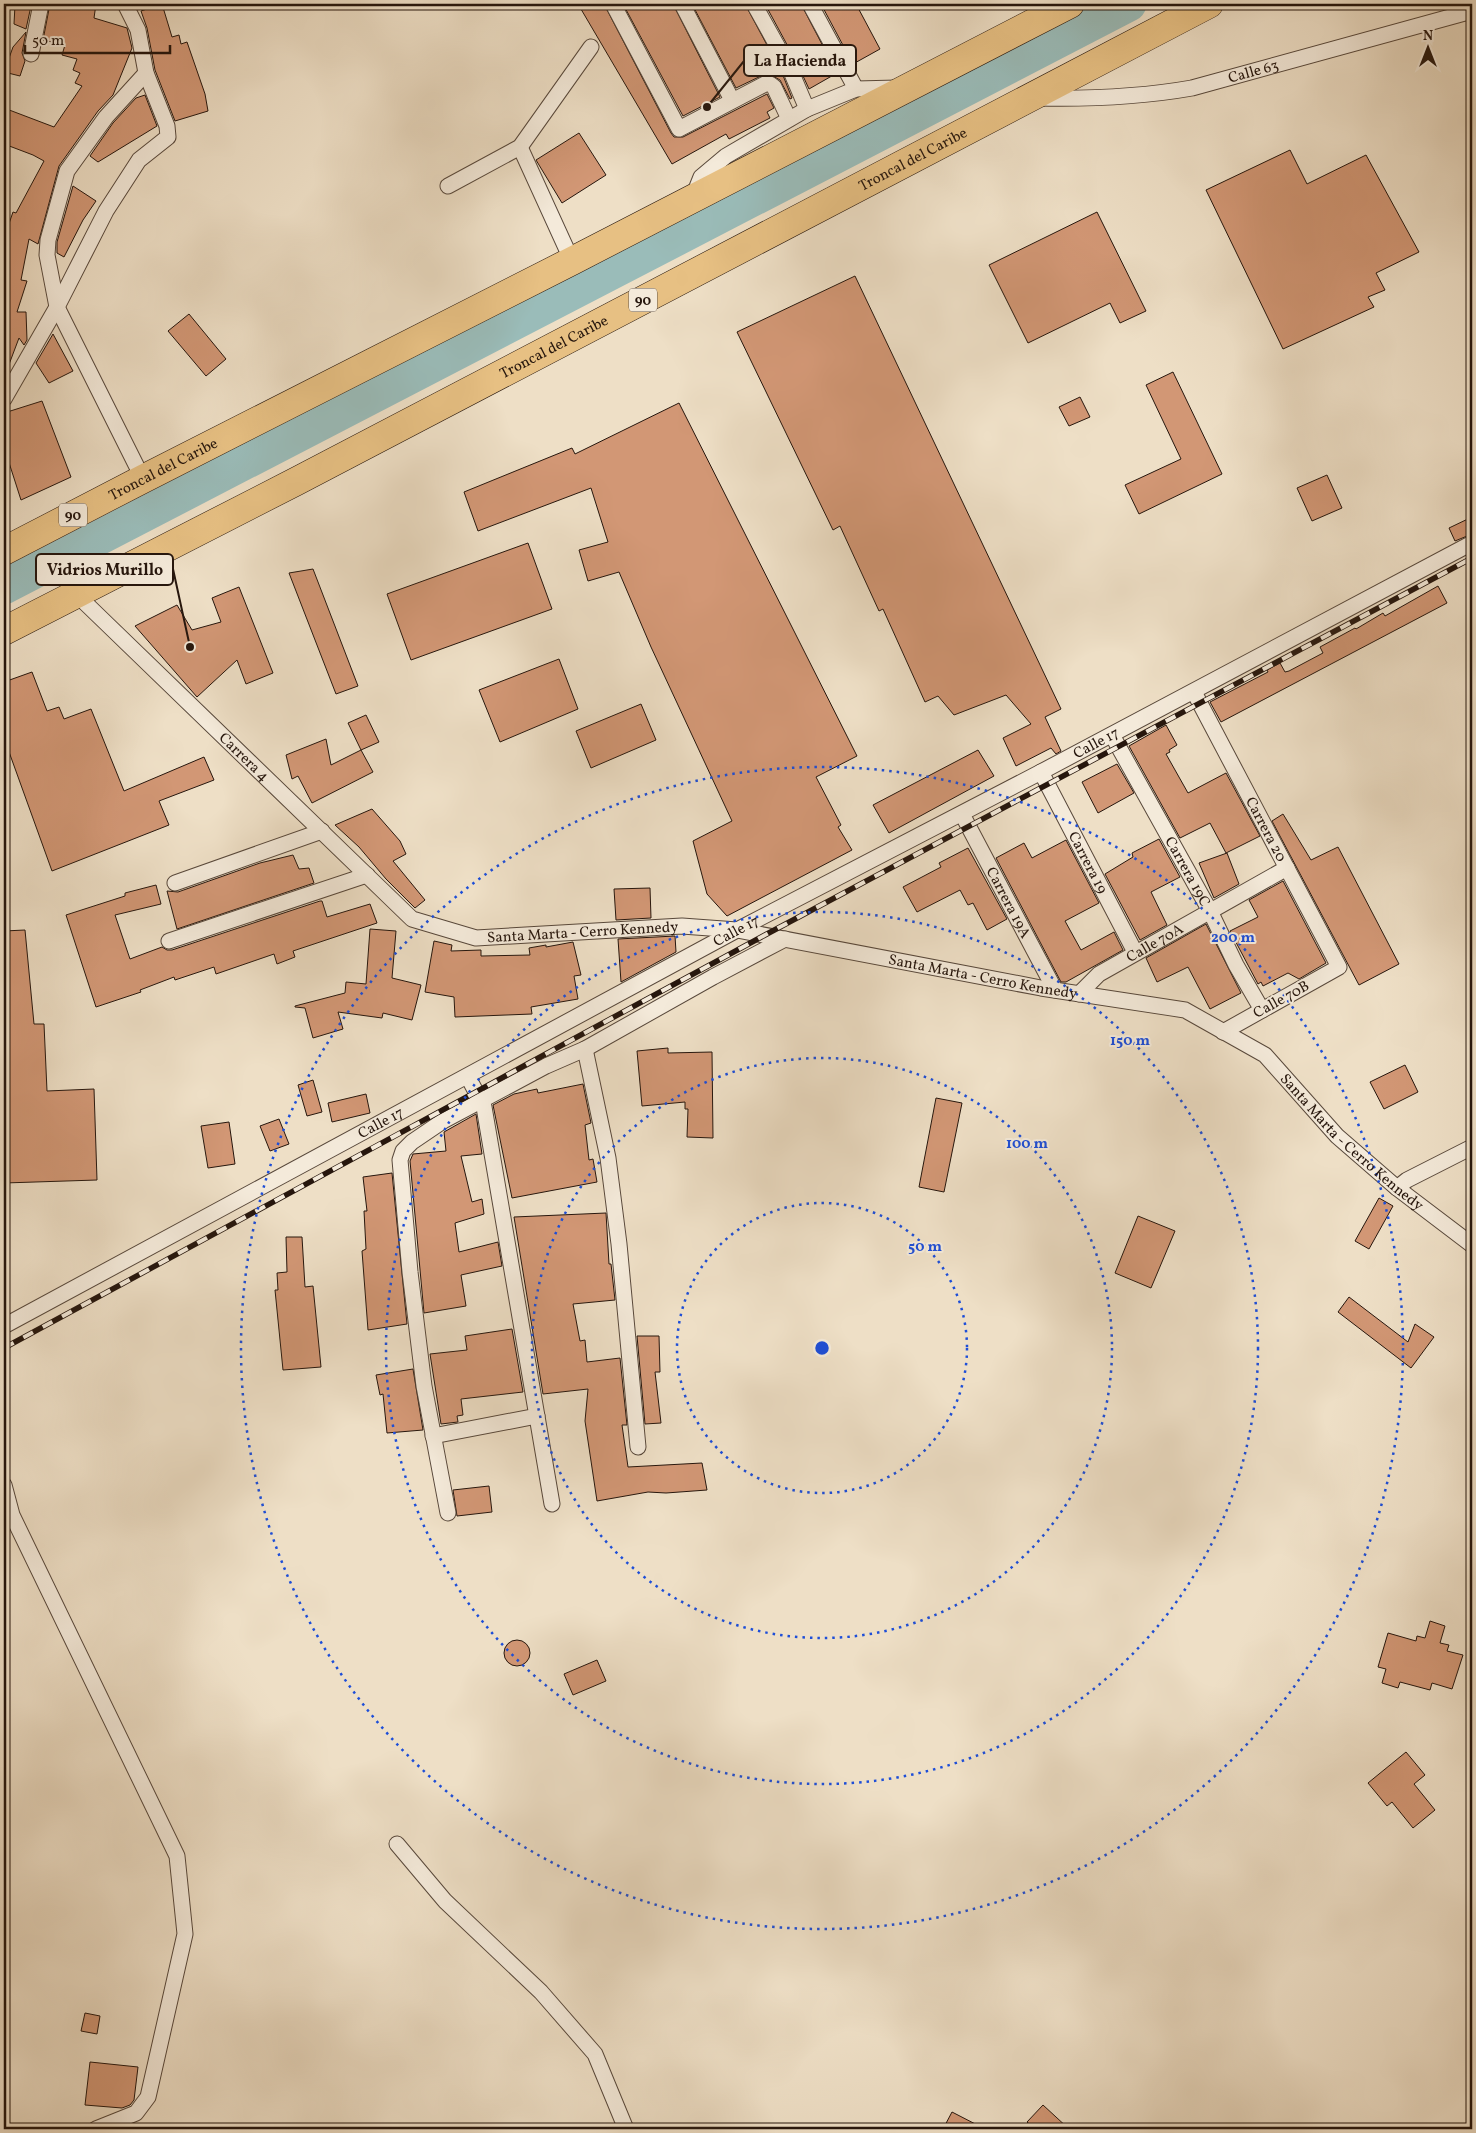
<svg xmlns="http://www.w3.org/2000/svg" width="1476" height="2133" font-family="Vollkorn,serif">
  <rect width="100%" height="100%" fill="#eedfc6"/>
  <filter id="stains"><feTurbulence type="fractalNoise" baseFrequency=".004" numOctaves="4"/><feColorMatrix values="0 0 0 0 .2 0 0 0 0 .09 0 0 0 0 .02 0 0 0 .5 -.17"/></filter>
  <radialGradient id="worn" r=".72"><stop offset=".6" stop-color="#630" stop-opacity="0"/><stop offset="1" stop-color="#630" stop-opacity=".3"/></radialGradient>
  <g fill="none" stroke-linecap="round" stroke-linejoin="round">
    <path stroke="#9abcb9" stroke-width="35" d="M4,587L1129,4"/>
  </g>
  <path fill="#d29775" stroke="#26160d" d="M50,4H96L94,18L127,28L132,48L113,95L98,111L59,166L38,244L29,239L21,280L27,281L17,312H26L27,340L24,345L19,338L5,375L4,238L13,212L16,213L44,161L33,155L4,144V108L54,127L82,86L75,83L80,73L73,70L77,59L62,55L65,45L43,40Z
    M162,4L172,37L179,35L181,44L187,42L205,94L208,111L175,121L155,70L147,28L141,11Z
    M578,4H604L671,133L674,137H683L767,94L774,108L767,112L770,118L729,139L726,134L672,164Z
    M623,4H673L720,97L683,116Z
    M692,4H745L782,73L792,98L790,99L780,80L771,75L761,76L736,88Z
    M765,4H801L837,73L809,89L798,65Z
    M821,4H856L880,49L853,64Z
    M15,5L31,6L26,29L14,24Z
    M26,32L22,53L25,61L20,76L4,72L13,47Z
    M145,95L157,126L98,162L90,156L113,123L136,98Z
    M579,133L606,175L562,203L536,160Z
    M1290,150L1307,184L1366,155L1419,252L1376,273L1385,290L1368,297L1374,307L1283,349L1206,190Z
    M73,186L96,201L83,220L64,257L57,253V242Z
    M1097,212L1146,311L1120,323L1110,303L1028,343L989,265Z
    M855,276L1061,709L1045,717L1061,751L1056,754L1051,748L1016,766L1003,738L1031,724L1006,695L954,715L938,696L925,702L883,609L879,611L840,526L833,530L737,332Z
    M189,314L226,359L206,376L168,331Z
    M53,334L73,371L49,383L36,363Z
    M1173,372L1222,474L1139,514L1125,485L1181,459L1146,385Z
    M1080,397L1090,417L1069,426L1059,407Z
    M42,401L71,477L21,500L4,447V413Z
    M679,403L857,756L816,777L841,825L838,827L852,850L727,916L707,894L693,841L732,821L651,647L619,572L588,581L579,550L608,542L591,488L478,531L464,492L572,448L575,454Z
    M1327,475L1342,508L1312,521L1297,488Z
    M1472,517V534L1455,541L1449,528Z
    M528,543L552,609L411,660L387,594Z
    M313,569L358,686L336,694L289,573Z
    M1438,586L1447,603L1221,722L1210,702L1268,672L1267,670L1280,663L1285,672L1289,671L1323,653L1320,647L1355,628L1356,629L1383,613L1385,616Z
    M239,587L273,673L246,684L237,660L197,697L135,626L177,605L192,630L221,622L212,598Z
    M559,659L578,709L500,742L479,690Z
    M32,672L47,711L59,707L64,719L91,709L124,791L204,757L214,780L159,801L169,825L52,871L4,738V682Z
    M641,704L656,740L591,768L576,731Z
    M366,715L379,742L361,750L348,723Z
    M1166,725L1177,745L1169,750L1170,752L1166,754L1188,793L1226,773L1260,836L1226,853L1210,823L1180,838L1129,746Z
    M326,739L331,765L361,750L373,772L312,803L298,776L292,779L286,755Z
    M978,750L994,776L889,833L873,805Z
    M1117,764L1134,793L1098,813L1082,782Z
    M372,809L400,841L406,854L393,861L425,900L415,908L386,879L359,847L335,825Z
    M1283,814L1311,860L1338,847L1399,964L1359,985L1272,821Z
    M1159,839L1180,877L1151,892L1167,925L1140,940L1105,874L1133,857L1132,853Z
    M1066,840L1099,903L1065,921L1081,950L1114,932L1123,950L1066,982H1061L996,858L1024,843L1032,858Z
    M968,848L1007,919L987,930L973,903L968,905L960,890L917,912L903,887L941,867L939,863Z
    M1227,853L1239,884L1214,898L1199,863Z
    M293,855L299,869L309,868L314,883L177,929L167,891L178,892L260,863Z
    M1283,881L1326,963L1299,979L1288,973L1263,986L1261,982L1258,984L1230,931L1258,917L1249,900Z
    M156,885L161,904L115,915L130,959L162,947L167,950H172L320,901H322L327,917L370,904L377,923L293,951L295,957L277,964L274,954L216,974L214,967L175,980L174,977L140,990L141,992L96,1007L66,915L125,896V893Z
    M650,888L651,918L616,920L614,889Z
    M1206,924L1241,993L1210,1009L1188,967L1157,982L1146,958Z
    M370,929L396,931L392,978L421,985L412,1020L383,1013L382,1018L338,1012L343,1029L313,1038L305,1008L295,1007V1006L345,993L346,982L366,984Z
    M25,930L34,1024H44L47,1091L94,1089L97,1180L4,1183V931Z
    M675,936L676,952L621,982L618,939Z
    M434,941L452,945L451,951L481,950V956L530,955L529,948L546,945V947L573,942L581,975L574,976L578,999L531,1007L532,1014L455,1017L454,997L425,992Z
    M668,1048V1053L712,1052L713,1138L687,1137L688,1109H685V1102L642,1106L637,1051Z
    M1405,1065L1418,1092L1384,1109L1370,1082Z
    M313,1080L322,1112L307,1116L298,1085Z
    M583,1084L591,1123L585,1125L589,1160L593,1159L597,1182L512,1198L493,1105L514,1094L537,1089L538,1093Z
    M366,1094L370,1113L332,1122L328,1103Z
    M936,1098L962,1103L944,1192L919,1187Z
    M476,1114L482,1154L461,1156L472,1202L482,1199L484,1214L455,1223L459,1252L498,1242L502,1266L461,1275L466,1306L424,1313L410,1161L413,1154L446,1151L444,1132Z
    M279,1119L289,1144L270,1151L260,1126Z
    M229,1122L235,1164L208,1168L201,1126Z
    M392,1173L407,1324L368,1330L362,1251L366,1249L364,1211H367L363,1177Z
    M1379,1198L1393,1206L1369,1249L1355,1241Z
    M606,1213L609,1264H611L615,1300L573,1304L580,1341L585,1340L587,1362L620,1358L627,1425H622L628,1467L702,1463L707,1490L666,1493L648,1492L597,1501L585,1421L588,1389L543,1394L514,1217Z
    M1138,1216L1175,1231L1151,1288L1115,1273Z
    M286,1237H302L305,1287L313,1286L321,1367L283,1370L275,1290H278L277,1273L287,1272Z
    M1349,1297L1408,1342L1415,1324L1434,1337L1411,1368L1338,1312Z
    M512,1329L523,1392L461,1399L463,1415L457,1416L458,1422L441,1424L430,1354L467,1350L465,1336Z
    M637,1336H659L660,1372H655L661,1423L645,1424Z
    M413,1369L423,1430L387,1433L383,1394L380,1395L376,1375Z
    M489,1486L492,1512L457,1516L453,1490Z
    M1430,1621L1445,1626L1440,1643L1449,1645L1447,1651L1463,1655L1452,1689L1432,1683L1430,1690L1400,1682L1398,1688L1382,1683L1386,1669L1378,1667L1388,1633L1416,1641L1417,1636L1425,1638Z
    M504 1653a13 13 0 1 1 26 0a13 13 0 1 1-26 0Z
    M597,1660L606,1681L573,1695L564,1674Z
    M1406,1752L1425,1775L1414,1784L1435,1810L1413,1828L1392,1802L1387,1806L1368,1783Z
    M85,2013L100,2016L97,2034L81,2031Z
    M90,2062L138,2067L134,2100L130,2105L122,2108L85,2105Z
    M1043,2105L1069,2129H1035L1027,2122Z
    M952,2112L985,2129H943Z"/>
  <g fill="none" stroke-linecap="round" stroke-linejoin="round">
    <g stroke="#58483b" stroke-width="17">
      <g id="street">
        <path d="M613,4L679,129L765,84H770L774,87L789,119"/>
        <path d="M682,4L732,100"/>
        <path d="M754,4L790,69L807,109"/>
        <path d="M810,4L856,89"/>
        <path d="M31,54L41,4"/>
        <path id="s1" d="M1038,98C1090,99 1141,97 1192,88L1472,11"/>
        <path d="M520,147L572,261"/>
        <path d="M448,186L520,147L591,47"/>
        <path d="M693,197L701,177L726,156L807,109L856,89L897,88"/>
        <path d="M4,399L57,307L106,211L139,160L168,137L167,126L146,73L138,30L125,4"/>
        <path d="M143,479L57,307L47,255L48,240L67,171L106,117L146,73"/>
        <path id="s2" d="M76,594L412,919L476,938L682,926L737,930L1041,988L1185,1010L1265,1055L1337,1136L1397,1188L1472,1245"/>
        <path id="s3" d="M1194,692L1339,967L1223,1032"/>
        <path id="s4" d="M1112,735L1210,911L1236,965L1262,1010"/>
        <path id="s5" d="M1041,772L1135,952"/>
        <path id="s6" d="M962,814L1055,990"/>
        <path d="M175,883L322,831"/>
        <path d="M169,941L367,875"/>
        <path id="s7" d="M1079,994L1099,974L1287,868"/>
        <path d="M585,1049L713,977L785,939"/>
        <path d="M468,1077L484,1107L552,1504"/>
        <path d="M1397,1188L1407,1180L1472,1147"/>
        <path id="s8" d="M4,1326L737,930L1041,772L1472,543"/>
        <path d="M433,1436L537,1416"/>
        <path d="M4,1485L12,1515L177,1856L185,1934L148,2097L136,2113L96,2129"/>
        <path d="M448,1513L424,1386L410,1272L400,1160L403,1151L412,1142L443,1121L546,1066L585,1049L608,1158L619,1244L638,1447"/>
        <path d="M397,1844L445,1901L541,1992L595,2054L626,2129"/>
      </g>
    </g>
    <g stroke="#26160d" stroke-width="29">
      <g id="highway">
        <path id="s9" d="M4,551L143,479L572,261L1070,4"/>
        <path id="s10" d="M4,631L295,482L1209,4"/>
      </g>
    </g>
    <use href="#street" stroke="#f4eada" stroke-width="15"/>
    <use href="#highway" stroke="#e7c083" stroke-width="28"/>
    <g stroke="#26160d" stroke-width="5.5">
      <path id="rail" d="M4,1348L765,935L1472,558"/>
    </g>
    <use href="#rail" stroke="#f4eada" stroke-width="4" stroke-dasharray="11" stroke-linecap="butt"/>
  </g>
  <g fill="none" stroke="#1d4ed8" stroke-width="2.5" stroke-dasharray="2.5 5">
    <circle cx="822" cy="1348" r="145"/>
    <circle cx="822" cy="1348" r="290"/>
    <circle cx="822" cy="1348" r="436"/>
    <circle cx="822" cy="1348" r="581"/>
  </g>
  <g text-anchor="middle" stroke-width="4" stroke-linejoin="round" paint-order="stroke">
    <g fill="#f4eada" stroke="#64564a" stroke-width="1">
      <rect x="629" y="288.5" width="28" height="23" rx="4"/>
      <rect x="59" y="503.5" width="28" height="23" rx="4"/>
    </g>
    <g font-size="14" font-weight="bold" fill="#26160d">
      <text x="643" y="305">90</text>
      <text x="73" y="520">90</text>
    </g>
    <g font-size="15" fill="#26160d" stroke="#f4eada">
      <text dy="5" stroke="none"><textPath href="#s1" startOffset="218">Calle 63</textPath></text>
      <text dy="5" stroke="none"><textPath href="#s10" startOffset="1024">Troncal del Caribe</textPath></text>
      <text dy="5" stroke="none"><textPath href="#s10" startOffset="619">Troncal del Caribe</textPath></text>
      <text dy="5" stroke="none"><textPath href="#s9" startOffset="179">Troncal del Caribe</textPath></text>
      <text dy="5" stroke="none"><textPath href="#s8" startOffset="1238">Calle 17</textPath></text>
      <text dy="5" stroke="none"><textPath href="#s2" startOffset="234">Carrera 4</textPath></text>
      <text dy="5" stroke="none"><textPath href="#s3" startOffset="155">Carrera 20</textPath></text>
      <text dy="5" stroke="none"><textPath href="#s5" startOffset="102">Carrera 19</textPath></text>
      <text dy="5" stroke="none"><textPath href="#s4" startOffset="156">Carrera 19C</textPath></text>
      <text dy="5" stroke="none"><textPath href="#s6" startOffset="100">Carrera 19A</textPath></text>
      <text dy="5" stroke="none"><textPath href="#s8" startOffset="832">Calle 17</textPath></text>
      <text dy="5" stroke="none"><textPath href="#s2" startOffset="641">Santa Marta - Cerro Kennedy</textPath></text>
      <text dy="5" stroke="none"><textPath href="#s7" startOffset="92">Calle 70A</textPath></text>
      <text dy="5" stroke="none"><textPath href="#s2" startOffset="1046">Santa Marta - Cerro Kennedy</textPath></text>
      <text transform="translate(1281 999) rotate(-29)" y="5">Calle 70B</text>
      <text dy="5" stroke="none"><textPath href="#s8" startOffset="428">Calle 17</textPath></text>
      <text dy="5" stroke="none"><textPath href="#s2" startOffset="1466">Santa Marta - Cerro Kennedy</textPath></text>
    </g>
  </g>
  <circle cx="822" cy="1348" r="8" fill="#1d4ed8" stroke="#f4eada" stroke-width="2.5"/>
  <g font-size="15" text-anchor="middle" font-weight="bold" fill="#1d4ed8" stroke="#f4eada" stroke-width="4" stroke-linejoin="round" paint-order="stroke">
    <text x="1233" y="942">200 m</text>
    <text x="1130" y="1045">150 m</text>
    <text x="1027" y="1148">100 m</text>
    <text x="925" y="1251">50 m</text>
  </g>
  <path fill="none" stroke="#26160d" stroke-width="2" d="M707 107L744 61M190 647L173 569"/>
  <g fill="#26160d" stroke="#f4eada" stroke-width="2">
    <circle cx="707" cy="107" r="5"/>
    <circle cx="190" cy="647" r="5"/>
  </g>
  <g fill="#f4eada" stroke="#26160d" stroke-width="2">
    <rect x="744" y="45" width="112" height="31" rx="5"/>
    <rect x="36" y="554" width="137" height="31" rx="5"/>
  </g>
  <g font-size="16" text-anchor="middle" font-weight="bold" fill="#26160d">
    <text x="800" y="66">La Hacienda</text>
    <text x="105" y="575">Vidrios Murillo</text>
  </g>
  <rect width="1476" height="2133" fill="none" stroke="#eedfc6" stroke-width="20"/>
  <rect x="5" y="5" width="1466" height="2123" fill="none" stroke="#26160d" stroke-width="2.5"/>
  <rect x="10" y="10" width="1456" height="2113" fill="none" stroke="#26160d"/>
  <g transform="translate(1428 48)" stroke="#f4eada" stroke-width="4" paint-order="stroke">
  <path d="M0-4L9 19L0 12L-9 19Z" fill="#26160d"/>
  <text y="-8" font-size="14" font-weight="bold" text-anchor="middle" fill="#26160d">N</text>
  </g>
  <path d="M25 45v8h145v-8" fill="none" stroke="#26160d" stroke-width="2.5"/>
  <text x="32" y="45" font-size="15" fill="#26160d" stroke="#f4eada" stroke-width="4" paint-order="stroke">50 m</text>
  <rect width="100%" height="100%" filter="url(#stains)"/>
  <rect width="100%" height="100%" fill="url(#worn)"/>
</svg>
